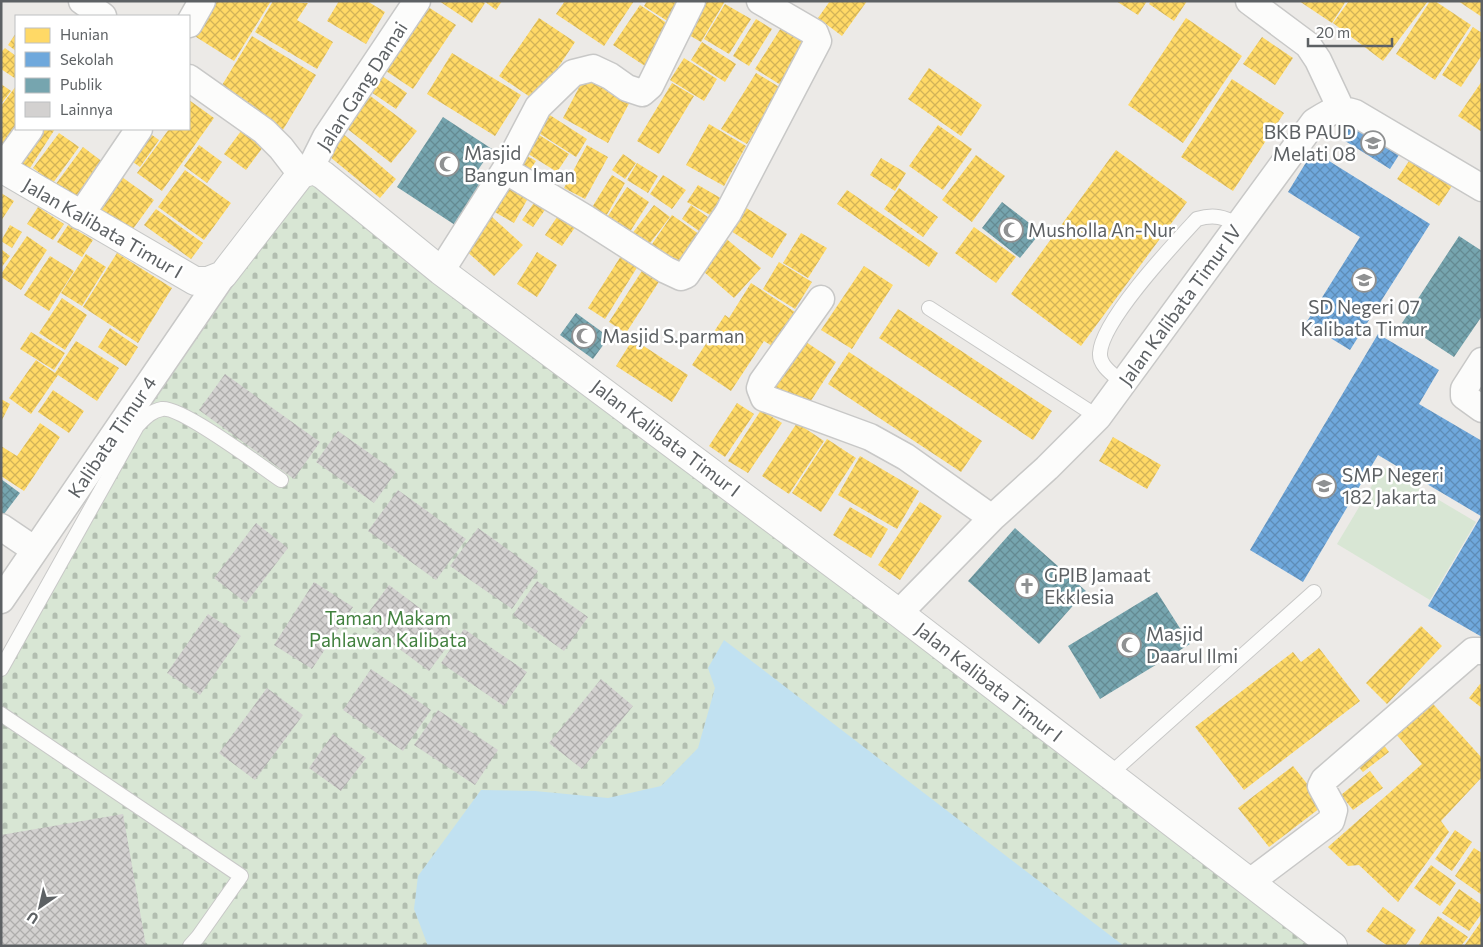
<svg xmlns="http://www.w3.org/2000/svg" width="1483" height="947" font-family="Commissioner,sans-serif">
  <defs>
    <pattern id="cemetery-stones" width="16" height="16" patternUnits="userSpaceOnUse" patternTransform="scale(1.25)"><rect width="16" height="16" fill="#d8e6d4"/><path d="M2 7V4a2 2 0 0 1 4 0v3zM10 15v-3a2 2 0 0 1 4 0v3z" fill="#b2beb0"/></pattern>
    <pattern id="homes-cross-hatch" width="8" height="8" patternUnits="userSpaceOnUse" patternTransform="scale(1.25)"><rect width="8" height="8" fill="#ffd966"/><path d="M0 0l8 8M0 8l8-8" fill="none" stroke="#d2b358"/></pattern>
    <pattern id="schools-cross-hatch" width="8" height="8" patternUnits="userSpaceOnUse" patternTransform="scale(1.25)"><rect width="8" height="8" fill="#6fa8dc"/><path d="M0 0l8 8M0 8l8-8" fill="none" stroke="#5e8cb6"/></pattern>
    <pattern id="public-cross-hatch" width="8" height="8" patternUnits="userSpaceOnUse" patternTransform="scale(1.25)"><rect width="8" height="8" fill="#76a5af"/><path d="M0 0l8 8M0 8l8-8" fill="none" stroke="#648a92"/></pattern>
    <pattern id="building-cross-hatch" width="8" height="8" patternUnits="userSpaceOnUse" patternTransform="scale(1.25)"><rect width="8" height="8" fill="#d3d1d0"/><path d="M0 0l8 8M0 8l8-8" fill="none" stroke="#aeadac"/></pattern>
  </defs>
  <rect width="100%" height="100%" fill="#eceae7"/>
  <path fill="#d8e6d4" d="M1383,467L1476,522L1430,600L1337,544Z"/>
  <path fill="url(#cemetery-stones)" d="M301,174L1332,946H1V670L223,275Z"/>
  <path fill="#c1e1f1" d="M724,640L1124,946H428L414,909L418,876L481,790L535,791L608,798L661,786L698,748L715,688L708,668Z"/>
  <path fill="url(#homes-cross-hatch)" d="M214,1H271L234,61L193,35Z
    M273,1L308,3L297,20L333,42L317,69L255,32Z
    M339,1H367L385,12L366,44L327,21Z
    M439,1H482L485,3L472,23Z
    M484,1H502L496,10Z
    M565,1H634L604,46L556,14Z
    M647,1H686L672,24L644,6Z
    M695,1H725L701,42L680,30Z
    M830,1H867L842,36L818,18Z
    M1116,1H1147L1138,15Z
    M1151,1H1187L1174,21L1149,4Z
    M1299,1H1346L1332,23Z
    M1349,1H1428L1383,61L1333,23Z
    M1430,1H1435L1471,25L1435,80L1396,54Z
    M1458,1H1482V17Z
    M422,3L456,25L413,89L380,67Z
    M725,4L751,19L729,54L704,39Z
    M640,5L674,28L648,68L613,45Z
    M539,18L575,42L536,101L499,76Z
    M1186,18L1242,56L1183,143L1128,105Z
    M756,19L772,29L749,66L733,56Z
    M786,20L815,38L784,87L755,69Z
    M1473,27L1482,33V55L1461,87L1442,75Z
    M16,33V51L8,45Z
    M252,36L316,75L281,133L216,95Z
    M1262,37L1293,58L1275,85L1243,64Z
    M702,42L736,64L725,82L691,60Z
    M5,48L16,56V79L1,69V52Z
    M452,53L521,95L495,136L427,94Z
    M684,58L717,79L704,101L670,80Z
    M929,68L982,105L961,136L908,99Z
    M756,73L781,88L747,144L721,129Z
    M379,74L407,93L396,109L368,90Z
    M586,74L632,98L608,143L563,118Z
    M1232,79L1284,113L1233,191L1181,157Z
    M1482,81V132L1458,116Z
    M672,83L694,96L659,154L637,141Z
    M1,84L11,91L1,104Z
    M16,86V129L1,160V106Z
    M369,95L417,131L391,163L345,127Z
    M189,100L214,118L162,191L137,173L169,129H189Z
    M542,110L587,139L576,157L531,128Z
    M709,124L746,146L724,186L686,165Z
    M938,125L972,149L943,190L909,166Z
    M34,129H55L30,168L7,164Z
    M145,130L159,140L140,167L126,157Z
    M241,131L263,147L246,170L224,154Z
    M533,131L569,154L557,172L522,150Z
    M341,132L396,179L380,198L324,152Z
    M59,133L79,147L53,183L33,168Z
    M199,145L222,162L207,183L184,166Z
    M587,145L608,157L585,199L564,188Z
    M83,147L108,166L79,205L50,192Z
    M1116,150L1187,202L1081,346L1011,294Z
    M520,152L536,161L524,179Z
    M1415,152L1457,178L1439,206L1397,179Z
    M623,154L636,163L625,179L612,170Z
    M976,155L1005,176L972,222L942,200Z
    M881,158L906,173L895,191L870,175Z
    M637,163L658,176L648,193L627,180Z
    M185,170L231,203L204,240L158,207Z
    M115,172L154,200L130,233L92,206Z
    M612,175L625,183L605,218L591,209Z
    M663,175L686,190L672,209L650,194Z
    M510,181L531,193L514,223L493,211Z
    M698,185L731,204L721,221L687,202Z
    M627,187L649,202L626,238L604,222Z
    M899,188L938,217L923,237L884,209Z
    M847,190L938,253L929,267L837,204Z
    M1,193L14,201L1,221Z
    M536,200L547,207L533,227L522,220Z
    M737,202L787,234L772,258L722,225Z
    M654,205L670,217L647,247L631,235Z
    M691,205L712,220L702,233L682,219Z
    M38,207L64,224L53,240L27,224Z
    M156,209L203,243L191,259L144,225Z
    M559,214L576,226L562,246L545,235Z
    M672,215L706,239L682,273L648,250Z
    M491,216L523,245L494,276L463,248Z
    M10,225L22,232L12,248L1,241Z
    M68,225L93,240L82,257L57,242Z
    M974,227L1016,257L996,283L955,253Z
    M801,233L827,248L808,278L783,263Z
    M27,236L47,250L21,290L1,277V274Z
    M723,236L761,268L734,298L696,265Z
    M1,249L10,256L1,268Z
    M537,252L557,265L537,297L517,284Z
    M117,253L172,288L138,343L83,307Z
    M86,254L106,267L82,306L61,293Z
    M50,256L74,271L49,311L24,295Z
    M621,256L638,266L605,319L588,308Z
    M779,262L812,282L795,309L763,289Z
    M645,266L662,277L626,333L609,322Z
    M864,266L893,285L852,349L821,330Z
    M751,283L795,312L772,346L764,341L731,391L692,365L725,315L729,318Z
    M62,298L87,315L65,350L39,333Z
    M898,309L1052,411L1033,440L879,338Z
    M110,328L138,347L126,366L98,347Z
    M31,332L65,353L54,370L20,349Z
    M633,339L688,375L672,402L616,366Z
    M803,340L836,362L805,410L773,388Z
    M76,341L119,368L97,401L58,375L31,414L9,398L36,360L55,373Z
    M849,352L982,441L961,472L828,384Z
    M53,390L84,411L69,433L38,412Z
    M1,399L10,404L1,422Z
    M737,403L754,414L725,457L709,446Z
    M761,410L782,423L748,473L728,461Z
    M40,423L60,437L24,491L1,476V446L17,456Z
    M797,423L824,441L789,494L762,476Z
    M1113,437L1161,465L1147,489L1099,461Z
    M827,439L856,458L821,512L792,493Z
    M860,456L919,491L897,529L838,495Z
    M920,502L942,516L900,580L878,565Z
    M850,507L888,529L871,558L833,535Z
    M1421,626L1442,646L1387,704L1366,683Z
    M1319,648L1360,701L1244,790L1195,727L1293,652L1301,662Z
    M1480,684L1482,685V708L1469,698Z
    M1424,694L1482,758V777L1441,821L1449,832L1398,902L1359,865L1348,866L1328,847L1422,764L1388,725Z
    M1378,737L1389,752L1363,772L1351,758Z
    M1293,766L1324,805L1269,847L1238,808Z
    M1370,771L1383,788L1353,810L1341,795Z
    M1455,830L1472,842L1452,871L1435,859Z
    M1474,848L1482,853V895L1455,876Z
    M1431,865L1456,883L1440,906L1414,888Z
    M1459,889L1482,905V913L1469,931L1442,913Z
    M1383,907L1416,930L1405,946H1388L1366,931Z
    M1438,916L1468,937L1461,946H1418Z
    M1482,920V946H1464Z"/>
  <path fill="url(#schools-cross-hatch)" d="M1356,117L1404,147L1390,169L1342,139Z
    M1313,151L1430,224L1350,350L1306,323L1360,237L1288,192Z
    M1378,334L1439,370L1419,404L1482,441V637L1428,606L1481,516L1378,455L1303,582L1250,550Z"/>
  <path fill="url(#public-cross-hatch)" d="M443,117L492,149L472,179L481,185L455,225L397,187Z
    M1002,202L1041,232L1020,258L982,228Z
    M1459,236L1482,251V316L1454,357L1402,323Z
    M576,313L609,337L593,359L560,335Z
    M1,479L20,493L1,518Z
    M1015,528L1086,591L1039,644L968,581Z
    M1157,592L1190,644L1100,699L1068,646Z"/>
  <path fill="url(#building-cross-hatch)" d="M225,374L320,442L294,479L199,410Z
    M338,431L396,472L374,503L316,462Z
    M398,490L466,539L436,580L368,531Z
    M256,523L288,548L246,603L214,578Z
    M478,528L538,571L512,609L450,566Z
    M537,581L588,617L564,651L513,615Z
    M314,582L353,607L312,669L274,645Z
    M389,585L456,635L429,671L362,621Z
    M208,614L241,636L200,695L167,673Z
    M464,629L527,672L504,706L441,663Z
    M371,669L431,710L403,751L343,710Z
    M601,679L633,706L582,769L549,743Z
    M267,688L303,715L255,780L219,753Z
    M438,710L498,750L475,785L414,745Z
    M333,734L366,758L341,791L309,768Z
    M123,814L146,946H1V835Z"/>
  <g fill="none" stroke-linecap="round" stroke-linejoin="round">
    <g stroke="#c8c8c7" stroke-width="16">
      <path id="lane" d="M929,308L1098,417
        M1123,383C1114,375 1099,366 1100,353C1102,320 1173,245 1197,219C1214,214 1224,217 1240,225
        M1,669L137,426C145,418 151,411 162,409C181,406 262,467 281,480
        M1,714L241,876L198,937L190,946
        M1109,775L1314,592"/>
    </g>
    <g stroke="#c8c8c7" stroke-width="29">
      <path id="street" d="M82,1L103,16
        M1249,1L1308,45L1318,60L1341,109
        M189,24L202,1
        M189,78L264,131L281,148L301,174
        M2,168L30,129
        M505,170L585,218L666,270L681,277L686,275L728,213L818,41L815,33L760,1
        M309,171L326,137L417,1
        M80,216L139,129
        M441,271L505,170L538,107L573,73L593,68L610,76L627,88L642,93L650,86L692,1
        M821,299L762,382L760,388L764,398L870,437L906,457L992,518
        M1482,361L1464,389V396L1482,409
        M1,527L35,550
        M1,600L223,275
        M899,613L992,518L1047,468L1098,417L1314,122C1331,111 1336,107 1355,113L1482,188
        M1250,882L1331,821L1334,810L1321,786L1324,780L1473,651H1482"/>
    </g>
    <g stroke="#c6c7c6" stroke-width="30">
      <path id="secondary" d="M1,168L195,281H208L223,275L301,174L314,170L323,175L441,271L899,613L1333,946"/>
    </g>
    <use href="#lane" stroke="#fcfcfb" stroke-width="14"/>
    <use href="#street" stroke="#fcfcfb" stroke-width="26"/>
    <use href="#secondary" stroke="#fcfcfb" stroke-width="28"/>
  </g>
  <defs>
    <g id="school-ring" transform="scale(1.25)"><circle r="9.5" fill="#fff" stroke="#8f9192" stroke-width="1.5"/><path d="M0-5L7-2L0 1L-7-2ZM-4 1L0 2.5L4 1V4Q0 6-4 4Z" fill="#8f9192"/></g>
    <g id="mosque-ring" transform="scale(1.25)"><circle r="9.5" fill="#fff" stroke="#8f9192" stroke-width="1.5"/><path d="M3.5-4.9A6 6 0 1 0 3.5 4.9A5 5 0 1 1 3.5-4.9Z" fill="#8f9192"/></g>
    <g id="church-ring" transform="scale(1.25)"><circle r="9.5" fill="#fff" stroke="#8f9192" stroke-width="1.5"/><path d="M-1.2-6h2.4v3.5h3.3v2.4h-3.3V6h-2.4V-.1h-3.3v-2.4h3.3Z" fill="#8f9192"/></g>
  </defs>
  <g fill-rule="evenodd">
    <use href="#school-ring" x="1373" y="143"/>
    <use href="#mosque-ring" x="447" y="164"/>
    <use href="#mosque-ring" x="1011" y="230"/>
    <use href="#school-ring" x="1364" y="280"/>
    <use href="#mosque-ring" x="584" y="336"/>
    <use href="#school-ring" x="1324" y="486"/>
    <use href="#church-ring" x="1027" y="586"/>
    <use href="#mosque-ring" x="1129" y="645"/>
  </g>
  <g text-anchor="middle" stroke-width="5" stroke-linejoin="round" paint-order="stroke">
    <g font-size="19" fill="#5d6164" stroke="#fff">
      <text transform="translate(362 86) rotate(-57)" y="7">Jalan Gang Damai</text>
      <text transform="translate(103 228) rotate(30)" y="7">Jalan Kalibata Timur I</text>
      <text transform="translate(1180 305) rotate(-54)" y="7">Jalan Kalibata Timur IV</text>
      <text transform="translate(112 437) rotate(-56)" y="7">Kalibata Timur 4</text>
      <text transform="translate(666 438) rotate(37)" y="7">Jalan Kalibata Timur I</text>
      <text transform="translate(989 682) rotate(38)" y="7">Jalan Kalibata Timur I</text>
    </g>
    <g font-size="19" fill="#5d6164" stroke="#fff" text-anchor="start">
      <text x="1356" y="139" text-anchor="end">BKB PAUD<tspan x="1356" dy="22">Melati 08</tspan></text>
      <text x="464" y="160">Masjid<tspan x="464" dy="22">Bangun Iman</tspan></text>
      <text x="1028" y="237">Musholla An-Nur</text>
      <text x="1364" y="314" text-anchor="middle">SD Negeri 07<tspan x="1364" dy="22">Kalibata Timur</tspan></text>
      <text x="602" y="343">Masjid S.parman</text>
      <text x="1342" y="482">SMP Negeri<tspan x="1342" dy="22">182 Jakarta</tspan></text>
      <text x="1044" y="582">GPIB Jamaat<tspan x="1044" dy="22">Ekklesia</tspan></text>
      <text x="1146" y="641">Masjid<tspan x="1146" dy="22">Daarul Ilmi</tspan></text>
    </g>
    <g font-size="19" fill="#42813f" stroke="#fff">
      <text x="388" y="625">Taman Makam<tspan x="388" dy="22">Pahlawan Kalibata</tspan></text>
    </g>
  </g>
  <rect width="1483" height="947" fill="none" stroke="#5d6164" stroke-width="5"/>
  <rect x="15" y="15" width="175" height="115" fill="#ffffff" stroke="#bec0c1"/>
  <rect x="25" y="28" width="25" height="15" fill="#ffd966" stroke="#bec0c1"/>
  <text x="60" y="40" font-size="15" fill="#5d6164">Hunian</text>
  <rect x="25" y="52" width="25" height="15" fill="#6fa8dc" stroke="#bec0c1"/>
  <text x="60" y="65" font-size="15" fill="#5d6164">Sekolah</text>
  <rect x="25" y="78" width="25" height="15" fill="#76a5af" stroke="#bec0c1"/>
  <text x="60" y="90" font-size="15" fill="#5d6164">Publik</text>
  <rect x="25" y="102" width="25" height="15" fill="#d3d1d0" stroke="#bec0c1"/>
  <text x="60" y="115" font-size="15" fill="#5d6164">Lainnya</text>
  <g transform="translate(40 907) rotate(214)" stroke="#ffffff" stroke-width="4" paint-order="stroke">
  <path d="M0-4L9 19L0 12L-9 19Z" fill="#5d6164"/>
  <text y="-8" font-size="14" font-weight="bold" text-anchor="middle" fill="#5d6164">U</text>
  </g>
  <path d="M1308 38v8h84v-8" fill="none" stroke="#5d6164" stroke-width="2.5"/>
  <text x="1316" y="38" font-size="15" fill="#5d6164" stroke="#ffffff" stroke-width="4" paint-order="stroke">20 m</text>
</svg>
